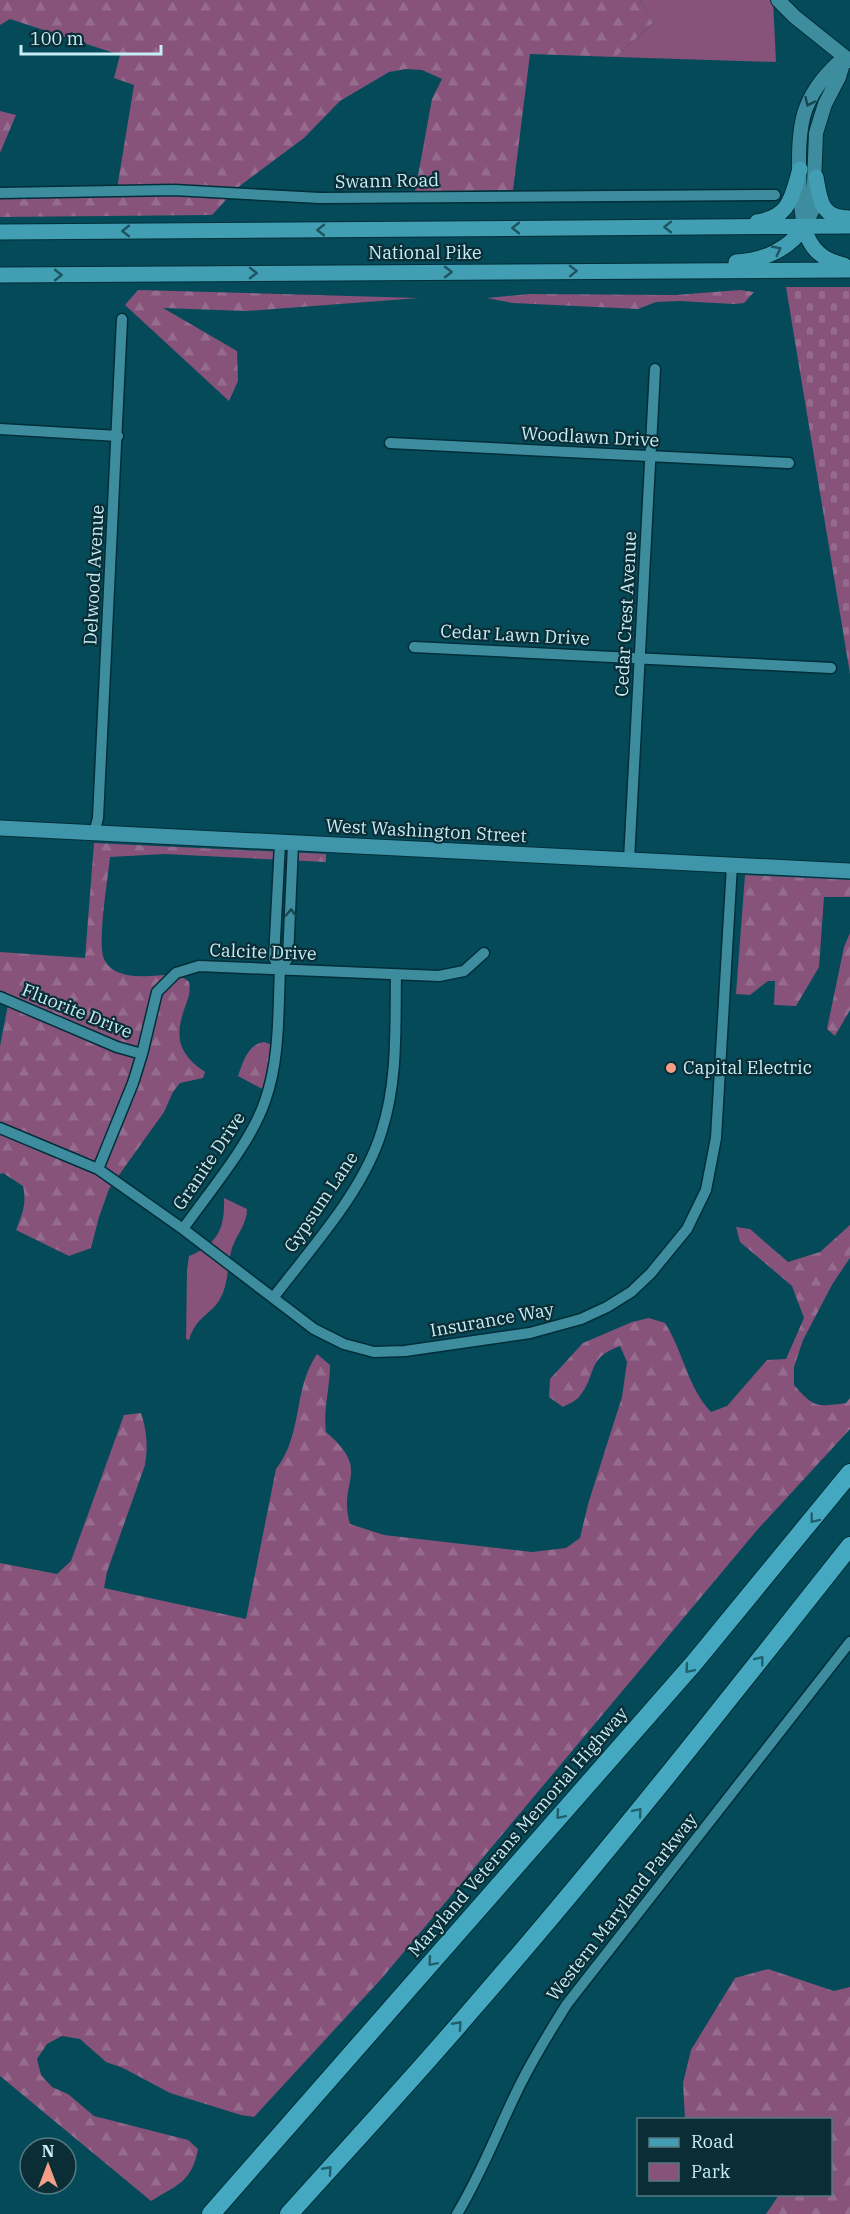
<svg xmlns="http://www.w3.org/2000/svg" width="850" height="2214" font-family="'IBM Plex Serif',serif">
  <defs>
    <pattern id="forest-firs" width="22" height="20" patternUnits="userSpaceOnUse" patternTransform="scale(1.5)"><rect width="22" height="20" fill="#87537b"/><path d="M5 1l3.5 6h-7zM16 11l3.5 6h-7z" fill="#966c8e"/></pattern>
    <pattern id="cemetery-stones" width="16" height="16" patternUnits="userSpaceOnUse" patternTransform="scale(1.5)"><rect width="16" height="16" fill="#87537b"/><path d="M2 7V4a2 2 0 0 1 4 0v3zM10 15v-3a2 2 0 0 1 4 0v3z" fill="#966c8e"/></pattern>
  </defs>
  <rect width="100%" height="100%" fill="#044a58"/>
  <path fill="#87537b" d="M640,0H773L776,62L616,57L653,23Z
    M224,1198L247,1209C247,1224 237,1234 232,1248C227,1265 229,1283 220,1299C210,1316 197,1315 189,1340L186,1339L187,1270L189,1256C218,1244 225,1228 224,1198Z"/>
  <path fill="url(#forest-firs)" d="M0,0H640L653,23L616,57L530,54L513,190L415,192L432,99L442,79L422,70L406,69L389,72L340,101L304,138L237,188L212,215L0,217V197L116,195L134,85L114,78L120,55L10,19L0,25Z
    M0,111L16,115L0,153Z
    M138,290L419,298L246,311L163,308L237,351L238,381L229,401L125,305Z
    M740,290L754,292L744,303L734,304L679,301L656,302L638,309L513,303L487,298L530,294L675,295Z
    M94,843L326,854V862L164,854L110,857C108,878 97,943 104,959C112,976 134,977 150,976C166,976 176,971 189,982C191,993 188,999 184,1010C174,1039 180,1055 205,1072L203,1078L180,1083L173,1092L164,1112L109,1189L99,1217L91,1248L69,1256L16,1230C22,1215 27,1203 23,1186L3,1173L0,1174V1046L8,1005L0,1002V952L85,958Z
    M745,875L850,880V897H824L819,967L796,1006L774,1005L775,981H768L750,995L736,994Z
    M850,933V1010L835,1036L827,1029L844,947Z
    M264,1042L270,1044L273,1050L264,1090L238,1076C243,1062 248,1044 264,1042Z
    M850,1225V1258L833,1283L803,1340L794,1367V1385C814,1408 817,1407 846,1403L850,1398V1429L758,1529L382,1978L254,2117L241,2115L170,2093L123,2068L106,2062L80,2039L62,2036L47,2044L37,2059L41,2075L52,2087L68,2094L94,2116L188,2140L198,2149C192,2182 177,2185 151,2201L0,2076V1563L57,1574L71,1561L124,1415L141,1413C147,1432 148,1446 145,1465L107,1572L104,1588L246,1619L276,1469C304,1433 292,1391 317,1354L330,1365C330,1388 323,1409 326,1432C373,1472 337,1480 350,1524L384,1535L532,1552L566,1548L580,1538L588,1504L622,1397L627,1362L620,1346C585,1359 598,1374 579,1397C576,1401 568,1404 563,1407L549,1397L550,1379L583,1343L632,1322L649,1318L665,1323C683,1351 688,1388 711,1412L727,1406L767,1360L786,1359L804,1318L792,1286L740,1242L736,1227L750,1229L788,1262L820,1252Z
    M768,1969L834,1991L850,1987V2214H766L779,2195L830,2194V2120L685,2119L683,2083L691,2050L735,1978Z"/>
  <path fill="url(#cemetery-stones)" d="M786,287H850V674Z"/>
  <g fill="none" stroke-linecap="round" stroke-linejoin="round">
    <g stroke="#002e38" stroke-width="13">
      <path id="minor" d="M0,193L174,190L320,198L775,195
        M0,429L118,436
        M390,443L789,463
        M414,647L831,668
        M94,833L98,818L122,319
        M629,860L655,369
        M280,969L288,958L293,844
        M0,997L117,1047L142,1054
        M0,1128L98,1169L183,1229L314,1329L344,1344L374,1352L405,1351L530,1333L581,1319L607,1307L631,1292L651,1273L687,1229L706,1190L716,1138L732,865
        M98,1169L133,1083L142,1054L157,992L176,973L199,966L439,976L464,971L484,953
        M183,1229C209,1192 251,1143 265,1101C280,1059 278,1013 280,969L274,958L280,843
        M273,1298C311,1248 364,1191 382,1130C398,1080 395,1027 396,975
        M457,2214C483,2171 498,2129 520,2085C534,2057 550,2031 567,2004L850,1642"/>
    </g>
    <g stroke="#002e38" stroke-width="16">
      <path id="tertiary" d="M778,0L795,17L850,61
        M804,227C799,196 795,136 806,108C814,87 828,71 845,57
        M804,227L813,209L816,133L825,104L839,77L845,57"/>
    </g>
    <g stroke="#002e38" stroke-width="17">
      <path id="secondary" d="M0,828L850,871"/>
    </g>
    <g stroke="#002e38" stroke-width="17">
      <path id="primary" d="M816,177C820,201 821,218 850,218
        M757,222C791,216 791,198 800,169
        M804,227C810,249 822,260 844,265
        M0,232L850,226
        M736,262C763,261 789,249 804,227
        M0,275L850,270"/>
    </g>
    <g stroke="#002e38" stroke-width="20">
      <path id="motorway" d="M211,2214L694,1663L850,1473
        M289,2214C349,2147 410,2082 468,2014C601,1862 725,1704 850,1546"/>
    </g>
    <use href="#minor" stroke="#3d8d9f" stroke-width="10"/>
    <use href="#tertiary" stroke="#3d8d9f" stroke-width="14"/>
    <use href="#secondary" stroke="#3f95a9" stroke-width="15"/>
    <use href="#primary" stroke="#419eb3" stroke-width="15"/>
    <use href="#motorway" stroke="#44a9c0" stroke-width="18"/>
  </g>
  <defs><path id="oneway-chevron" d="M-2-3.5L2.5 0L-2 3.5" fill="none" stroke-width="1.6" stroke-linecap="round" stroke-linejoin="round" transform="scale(1.5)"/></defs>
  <g stroke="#184550">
    <use href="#oneway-chevron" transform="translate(809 102) rotate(115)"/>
    <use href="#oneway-chevron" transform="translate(291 913) rotate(-87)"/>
  </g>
  <g stroke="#1e5561">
    <use href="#oneway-chevron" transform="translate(668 227) rotate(180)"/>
    <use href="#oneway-chevron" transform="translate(516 228) rotate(180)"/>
    <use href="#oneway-chevron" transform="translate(321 230) rotate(180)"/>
    <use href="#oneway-chevron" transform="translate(126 231) rotate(180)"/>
    <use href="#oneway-chevron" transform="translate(777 250) rotate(-27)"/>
    <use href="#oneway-chevron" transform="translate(573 271) rotate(-1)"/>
    <use href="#oneway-chevron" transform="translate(448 272)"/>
    <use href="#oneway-chevron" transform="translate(253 273)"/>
    <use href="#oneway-chevron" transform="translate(58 275)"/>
  </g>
  <g stroke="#225f6d">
    <use href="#oneway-chevron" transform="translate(814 1519) rotate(128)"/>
    <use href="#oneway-chevron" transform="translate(760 1660) rotate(-52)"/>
    <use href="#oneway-chevron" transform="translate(689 1669) rotate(131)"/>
    <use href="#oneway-chevron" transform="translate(638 1812) rotate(-50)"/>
    <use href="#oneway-chevron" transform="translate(560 1815) rotate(131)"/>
    <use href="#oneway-chevron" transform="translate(432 1962) rotate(131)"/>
    <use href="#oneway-chevron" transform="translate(458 2025) rotate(-48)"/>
    <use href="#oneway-chevron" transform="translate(328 2170) rotate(-48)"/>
  </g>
  <circle fill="#f49e87" stroke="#0b2d35" stroke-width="2" cx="671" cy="1068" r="6"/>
  <g text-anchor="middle" stroke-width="4.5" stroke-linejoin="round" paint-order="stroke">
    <g font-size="18" fill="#c7edf6" stroke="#0b2d35">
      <text transform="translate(387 181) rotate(-1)" y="6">Swann Road</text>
      <text x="425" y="259">National Pike</text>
      <text transform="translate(590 437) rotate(3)" y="6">Woodlawn Drive</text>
      <text transform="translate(94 575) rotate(-87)" y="6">Delwood Avenue</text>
      <text transform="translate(626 614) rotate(-87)" y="6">Cedar Crest Avenue</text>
      <text transform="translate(515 635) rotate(3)" y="6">Cedar Lawn Drive</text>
      <text transform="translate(426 831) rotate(3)" y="6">West Washington Street</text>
      <text transform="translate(263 952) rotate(2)" y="6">Calcite Drive</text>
      <text transform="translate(77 1011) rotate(22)" y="6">Fluorite Drive</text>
      <text transform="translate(209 1161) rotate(-56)" y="6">Granite Drive</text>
      <text transform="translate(321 1202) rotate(-56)" y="6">Gypsum Lane</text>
      <text transform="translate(492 1320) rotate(-10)" y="6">Insurance Way</text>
      <text transform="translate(518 1832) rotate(-49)" y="6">Maryland Veterans Memorial Highway</text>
      <text transform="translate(622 1907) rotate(-52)" y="6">Western Maryland Parkway</text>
    </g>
    <g font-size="18" fill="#c7edf6" stroke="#0b2d35" text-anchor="start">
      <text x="683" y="1074">Capital Electric</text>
    </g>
  </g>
  <rect x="637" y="2118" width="195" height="78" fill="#0b2d35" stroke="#567a82" stroke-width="1.5"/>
  <rect x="649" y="2138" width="30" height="9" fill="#419eb3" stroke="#567a82" stroke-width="1.5"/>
  <text x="691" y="2148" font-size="18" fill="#c7edf6">Road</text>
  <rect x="649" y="2163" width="30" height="18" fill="#87537b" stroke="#567a82" stroke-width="1.5"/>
  <text x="691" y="2178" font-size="18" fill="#c7edf6">Park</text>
  <g transform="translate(48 2166)"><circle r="28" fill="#0b2d35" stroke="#567a82" stroke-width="1.5"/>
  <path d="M0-4.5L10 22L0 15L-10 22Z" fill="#f49e87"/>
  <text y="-9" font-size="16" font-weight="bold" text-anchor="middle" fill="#c7edf6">N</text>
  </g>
  <path d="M21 45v9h140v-9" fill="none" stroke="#c7edf6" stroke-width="3"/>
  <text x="30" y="45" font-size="18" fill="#c7edf6" stroke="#0b2d35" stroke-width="4.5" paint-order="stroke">100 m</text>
</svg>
